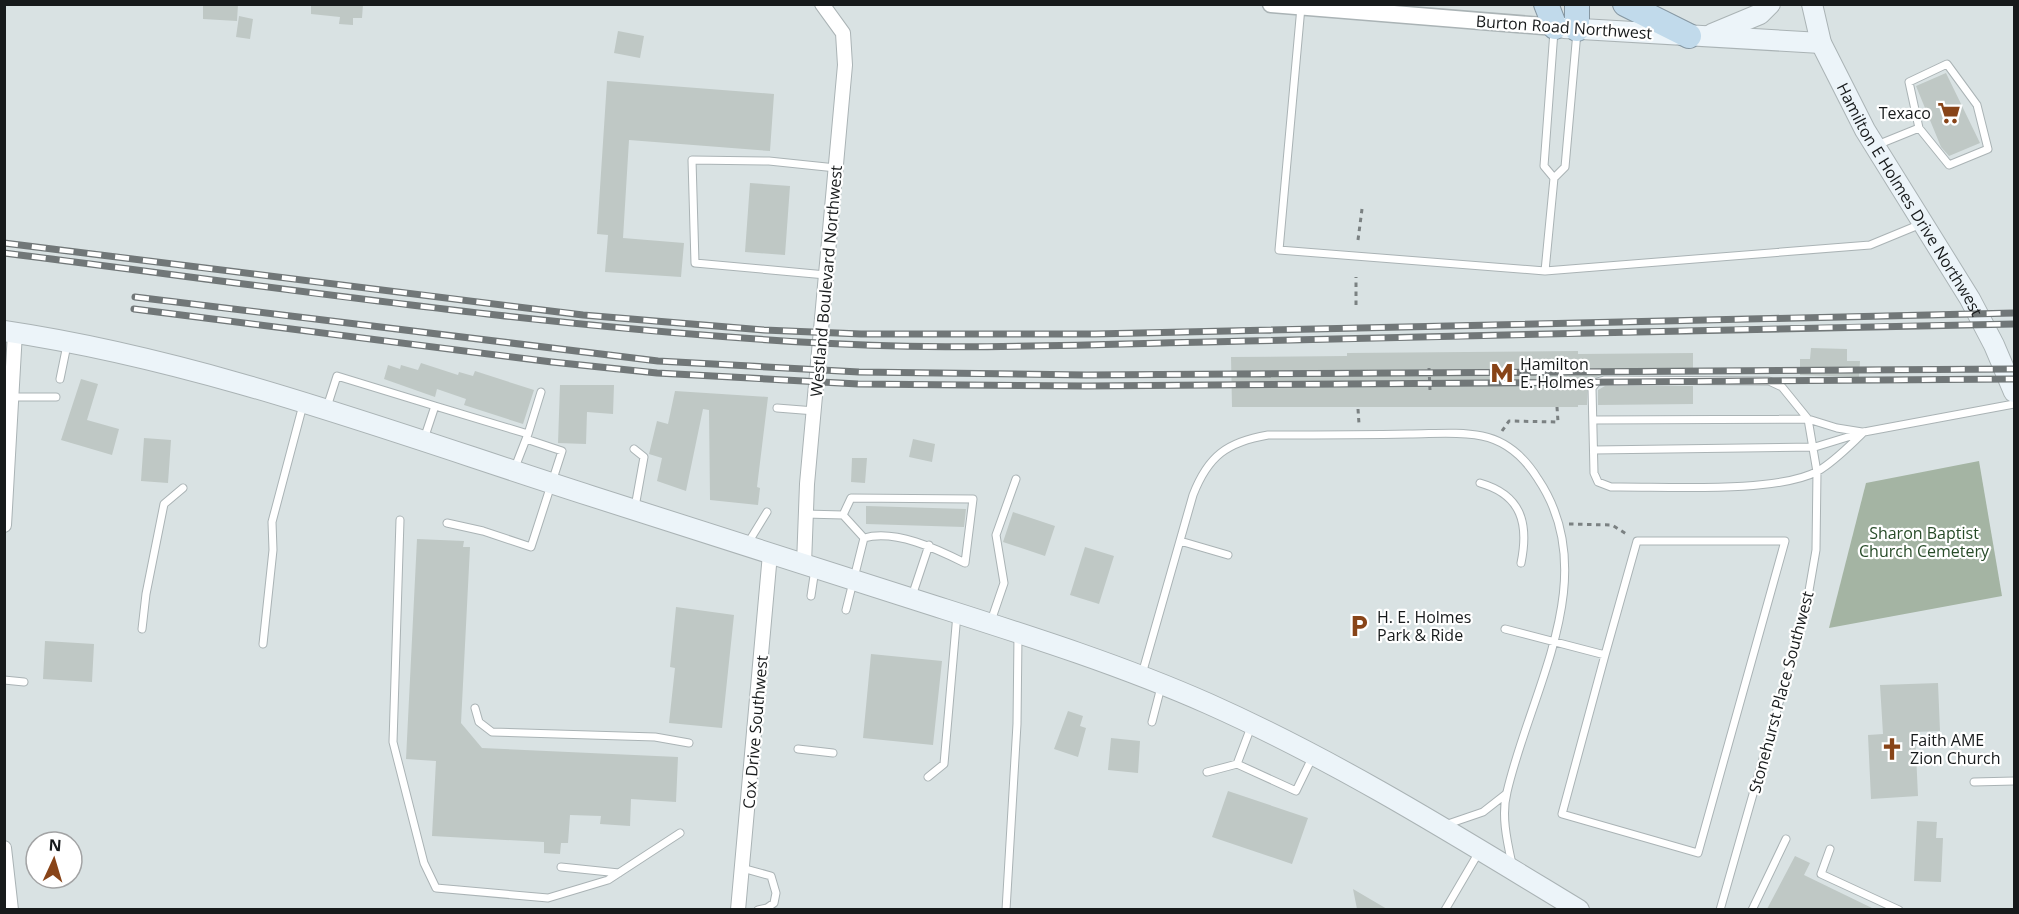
<svg xmlns="http://www.w3.org/2000/svg" width="2019" height="914" font-family="'Open Sans',sans-serif">
  <rect width="100%" height="100%" fill="#d9e2e3"/>
  <path fill="#a4b4a3" d="M1979,461L2002,596L1829,628L1866,483Z"/>
  <path fill="#bfc8c5" d="M203,4H238L237,21L203,19Z
    M311,4H363L362,18H353V25L339,24L340,17L311,14Z
    M239,16L253,19L250,39L236,37Z
    M618,31L644,36L640,58L614,53Z
    M1946,73L1980,143L1949,156L1941,147L1916,86Z
    M607,81L774,94L770,151L629,140L623,238L684,243L681,277L605,272L608,235L597,234Z
    M750,183L790,186L785,255L745,252Z
    M1811,348L1847,349V361H1860L1859,377L1800,375V359H1810Z
    M1578,351V354L1693,353V374L1602,375L1593,378L1588,384L1587,405H1578V407H1232L1231,357L1347,356V353Z
    M421,363L458,375L459,372L473,376L475,371L534,390L523,424L464,405L466,399L437,389L435,397L384,379L388,365L400,369L401,365L418,370Z
    M81,379L98,384L87,420L119,429L112,455L61,440Z
    M560,385H614L613,414L587,412L586,444L558,443Z
    M1605,386H1693V404L1598,405V390Z
    M675,391L768,397L757,487L760,488L758,505L710,500L709,410L703,409L686,491L657,481L662,458L649,454L657,421L668,424Z
    M144,438L171,440L168,483L141,481Z
    M913,439L935,444L932,462L909,457Z
    M852,458H867L865,483L851,482Z
    M866,506L966,509L964,527L866,524Z
    M1013,512L1055,526L1045,556L1003,542Z
    M417,539L464,541L463,547H470L461,723L482,748L678,757L676,802L631,799L630,826L600,824L601,816L570,815L568,843H561L560,854L544,853V842L432,836L436,761L406,759Z
    M1085,547L1114,556L1099,604L1070,595Z
    M676,607L734,615L722,728L669,723L675,668L670,667Z
    M45,641L94,644L92,682L43,679Z
    M871,654L942,661L933,745L863,738Z
    M1938,683L1940,731L1915,732L1918,796L1871,799L1868,735L1883,734L1880,685Z
    M1068,711L1083,716L1080,726L1086,728L1078,757L1054,749Z
    M1111,738L1140,741L1138,773L1108,770Z
    M1228,791L1308,818L1292,864L1212,837Z
    M1917,821L1937,822L1936,838H1943L1941,882L1914,881Z
    M1795,856L1810,863L1804,875L1874,909H1767Z
    M1353,889L1387,909H1357Z"/>
  <g fill="none" stroke-linecap="round" stroke-linejoin="round">
    <g stroke="#aab3b5" stroke-width="9">
      <path id="service" d="M1301,7L1279,250L1545,271L1554,178L1565,167L1577,32
        M1877,145L1919,128L1909,82L1947,64L1977,105L1988,149L1949,165L1919,128
        M1554,178L1544,166L1554,31
        M1545,271L1870,245L1921,224
        M826,275L695,263L692,160L769,161L836,168
        M60,379L67,345
        M11,397H56
        M435,406L528,434L514,470
        M327,407L337,376L435,406L424,439
        M777,408L815,411
        M1593,420L1808,419L1837,428L1862,432
        M528,434L541,392
        M634,449L644,457L635,507
        M1594,450L1815,447L1864,432L2014,404
        M1480,483C1522,495 1529,524 1521,563
        M805,514L843,515L864,538
        M843,515L851,498L973,499L965,563C937,549 895,529 864,538
        M400,520L393,742L424,863L436,888L548,898L608,880L680,833
        M447,523L483,531L531,547L562,451L526,439
        M1180,541L1228,555
        M748,543L767,512
        M811,596L815,569
        M912,596L929,545
        M846,610L864,538
        M991,621L1004,583L996,535L1016,479
        M142,629L146,594L164,504L183,488
        M1505,629L1605,655L1637,541H1785L1698,853L1562,814L1605,655
        M263,644L273,550L272,522L303,405
        M1142,674L1193,495C1208,456 1227,442 1268,435C1315,435 1362,435 1409,434C1433,434 1459,431 1482,436C1507,441 1525,458 1538,479C1604,577 1530,691 1507,792C1501,815 1507,841 1512,864
        M4,680L24,682
        M475,708L479,722L492,732L655,737L689,743
        M1152,722L1161,687
        M798,749L833,753
        M1237,764L1251,727
        M1207,772L1237,764L1296,791L1313,756
        M928,777L944,764L957,614
        M1974,782L2014,781
        M1445,825L1483,812L1506,794
        M1830,849L1821,874L1899,910
        M561,867L619,873
        M742,868L771,876L776,893L774,903L767,908L758,910
        M1006,910L1017,724L1018,635
        M1445,910L1479,852
        M1720,910L1806,608L1816,550L1817,472L1808,419L1782,387L1769,381L1604,380L1597,382L1592,388L1594,473L1598,482L1611,487C1662,486 1776,494 1818,471C1835,461 1849,446 1864,432
        M1752,910L1786,839"/>
    </g>
    <g stroke="#aab3b5" stroke-width="16">
      <path id="minor" d="M4,525L15,332
        M804,564L807,484L845,65L843,33L822,4
        M4,848L11,910
        M738,910L770,554"/>
    </g>
    <g stroke="#aab3b5" stroke-width="19">
      <path id="tertiary" d="M1271,4L1555,27"/>
    </g>
    <g stroke="#aab3b5" stroke-width="22">
      <g id="secondary">
        <path id="s1" d="M1812,4L1821,43L1865,130L1970,299L1994,345L2014,392"/>
        <path d="M1564,28L1821,43"/>
        <path d="M1712,34L1760,14L1770,4"/>
        <path d="M4,331C206,361 397,434 591,496C706,533 822,570 938,607C1029,636 1121,665 1209,704C1339,762 1457,836 1579,910"/>
      </g>
    </g>
    <g stroke="#8697a2" stroke-width="26">
      <path id="motorway" d="M1546,4L1555,27
        M1577,4V29
        M1625,4L1689,36"/>
    </g>
    <path stroke="#7b8182" stroke-width="3" stroke-dasharray="4.5 4.5" stroke-linecap="butt" d="M1358,240L1362,209
      M1356,305V277
      M1429,368L1430,390
      M1358,409L1359,424
      M1502,431L1509,421L1558,422L1557,407
      M1569,524L1612,525L1628,535"/>
    <use href="#service" stroke="#fff" stroke-width="7"/>
    <use href="#minor" stroke="#fff" stroke-width="14"/>
    <use href="#tertiary" stroke="#fff" stroke-width="16"/>
    <use href="#secondary" stroke="#ecf4f9" stroke-width="20"/>
    <use href="#motorway" stroke="#c1daeb" stroke-width="24"/>
    <g stroke="#717778" stroke-width="7">
      <path id="rail" d="M4,243L583,315L764,330L861,334H1095L2014,313
        M4,253C276,287 547,328 820,343C961,351 1103,344 1245,341C1501,336 1758,328 2014,324
        M135,297L658,361L859,372L1086,375L2014,369
        M134,309L552,362L657,373L858,384L1086,386L2014,379"/>
    </g>
    <use href="#rail" stroke="#fff" stroke-width="4.5" stroke-dasharray="14" stroke-linecap="butt"/>
  </g>
  <defs>
    <g id="supermarket-bare" transform="scale(1.8)"><path d="M-6-5.5h2.5l.6 2H6L4.5 2H-2.5L-4.4-4H-6ZM-1.5 3.2a1.3 1.3 0 1 0 .1 0ZM3 3.2a1.3 1.3 0 1 0 .1 0Z" fill="#884418" stroke="#fff" stroke-width="2.5" paint-order="stroke"/></g>
    <g id="metro-bare" transform="scale(1.8)"><path d="M-5.5 5V-5H-3L0 0L3-5H5.5V5H3V-.5L0 4L-3-.5V5Z" fill="#884418" stroke="#fff" stroke-width="2.5" paint-order="stroke"/></g>
    <g id="parking-bare" transform="scale(1.8)"><path d="M-3.5-5.5H1a3.5 3.5 0 0 1 0 7H-1V5.5H-3.5ZM-1-3.4V-.6H.8a1.4 1.4 0 0 0 0-2.8Z" fill="#884418" stroke="#fff" stroke-width="2.5" paint-order="stroke"/></g>
    <g id="church-bare" transform="scale(1.8)"><path d="M-1.2-6h2.4v3.5h3.3v2.4h-3.3V6h-2.4V-.1h-3.3v-2.4h3.3Z" fill="#884418" stroke="#fff" stroke-width="2.5" paint-order="stroke"/></g>
  </defs>
  <g fill-rule="evenodd">
    <use href="#supermarket-bare" x="1949" y="113"/>
    <use href="#metro-bare" x="1502" y="373"/>
    <use href="#parking-bare" x="1359" y="626"/>
    <use href="#church-bare" x="1892" y="749"/>
  </g>
  <g text-anchor="middle" stroke-width="4.5" stroke-linejoin="round" paint-order="stroke">
    <g font-size="16" fill="#171a1b" stroke="#fff">
      <text transform="translate(1564 27) rotate(4)" y="6">Burton Road Northwest</text>
      <text dy="6" stroke="none"><textPath href="#s1" startOffset="220">Hamilton E Holmes Drive Northwest</textPath></text>
      <text transform="translate(826 281) rotate(-85)" y="6">Westland Boulevard Northwest</text>
      <text transform="translate(1781 692) rotate(-75)" y="6">Stonehurst Place Southwest</text>
      <text transform="translate(755 732) rotate(-85)" y="6">Cox Drive Southwest</text>
    </g>
    <g font-size="16" fill="#171a1b" stroke="#fff" text-anchor="start">
      <text x="1931" y="119" text-anchor="end">Texaco</text>
      <text x="1520" y="370">Hamilton<tspan x="1520" dy="18">E. Holmes</tspan></text>
      <text x="1377" y="623">H. E. Holmes<tspan x="1377" dy="18">Park &amp; Ride</tspan></text>
      <text x="1910" y="746">Faith AME<tspan x="1910" dy="18">Zion Church</tspan></text>
    </g>
    <g font-size="16" fill="#274b28" stroke="#fff">
      <text x="1924" y="539">Sharon Baptist<tspan x="1924" dy="18">Church Cemetery</tspan></text>
    </g>
  </g>
  <rect width="2019" height="914" fill="none" stroke="#171a1b" stroke-width="12"/>
  <g transform="translate(54 860) rotate(4)"><circle r="28" fill="#ffffff" stroke="#a2a3a4" stroke-width="1.5"/>
  <path d="M0-4.5L10 22L0 15L-10 22Z" fill="#884418"/>
  <text y="-9" font-size="16" font-weight="bold" text-anchor="middle" fill="#171a1b">N</text>
  </g>
</svg>
